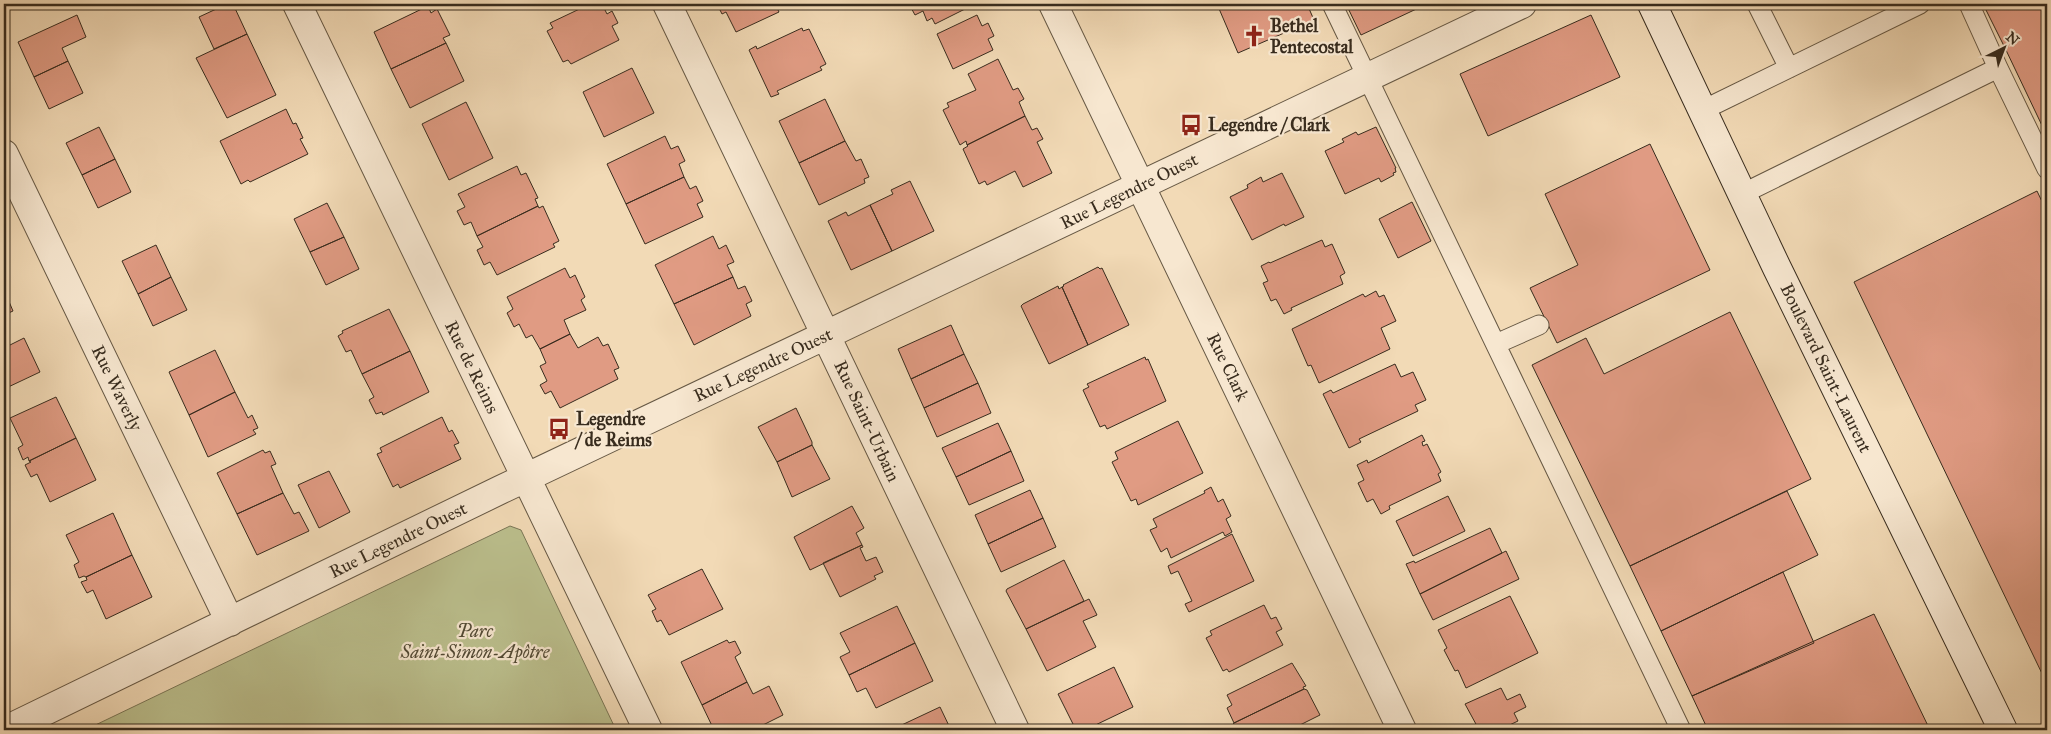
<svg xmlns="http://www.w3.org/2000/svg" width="2051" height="734" font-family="'IM FELL Great Primer',serif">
  <rect width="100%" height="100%" fill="#f2dab6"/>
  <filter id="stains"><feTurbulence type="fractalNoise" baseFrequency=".004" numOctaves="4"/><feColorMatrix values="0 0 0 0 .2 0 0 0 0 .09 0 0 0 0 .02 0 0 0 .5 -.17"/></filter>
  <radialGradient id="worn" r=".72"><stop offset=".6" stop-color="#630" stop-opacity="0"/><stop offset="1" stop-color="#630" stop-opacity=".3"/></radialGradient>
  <path fill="#bbbf8d" stroke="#7a7656" d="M510,526L521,530L616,730H85Z"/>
  <path fill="#e09b83" stroke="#382c1e" d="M4,4H20L4,12Z
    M227,4H233L247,34L214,49L199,17Z
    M590,4H602L607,14L612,11L618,23L612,26L619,40L571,64L568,60L563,62L547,31L553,28L550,23Z
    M717,4H775L779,12L736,32L726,12L722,14Z
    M909,4H975L935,24L932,18L927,21L923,11L915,15Z
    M1217,4H1307L1314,20L1238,53Z
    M1346,4H1427L1361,35Z
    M1983,4H2047V136L2005,48Z
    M428,6L431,13L437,9L450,35L443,38L446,43L391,69L374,32Z
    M77,15L86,37L62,48L68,61L34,77L18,42Z
    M977,15L982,26L988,23L994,36L988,39L993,50L953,69L937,34Z
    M1591,15L1620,77L1488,136L1460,74Z
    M802,28L803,31L809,29L826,64L820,67L822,70L777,91L779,94L771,97L749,50L756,46L757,49Z
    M247,34L276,95L227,118L196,58Z
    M446,43L464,81L410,108L391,69Z
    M998,59L1013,90L1018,88L1024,99L1019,102L1025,116L967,145L966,141L960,145L943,110L949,107L947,103L976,90L968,74Z
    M68,61L83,93L49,109L34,77Z
    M632,68L654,113L604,137L583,92Z
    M825,99L845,141L799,163L779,121Z
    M466,102L493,158L449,180L422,124Z
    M286,109L293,124L296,123L303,138L300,139L308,154L250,182L248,180L241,184L220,141Z
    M1025,116L1032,130L1037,128L1043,139L1037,142L1052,173L1023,187L1015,171L987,185L985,181L979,184L963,149L968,146L967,145Z
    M99,127L115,159L82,175L66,143Z
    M1376,127L1396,168H1395L1396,172L1393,173L1394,175L1381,182L1379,178L1345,194L1325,151L1344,142L1342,139L1356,132L1358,135Z
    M665,136L671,149L678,146L685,161L679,164L684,177L626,204L607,164Z
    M845,141L856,161L861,159L869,177L864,179L865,183L819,205L799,163Z
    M1650,144L1710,270L1557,343L1530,288L1578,265L1545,194Z
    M115,159L131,192L98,208L82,175Z
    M517,166L521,175L526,173L538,198L535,199L538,206L477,236L471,222L464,225L457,211L465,207L458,194Z
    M1282,173L1304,217L1285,226L1284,224L1252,240L1230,197L1248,188L1247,185L1261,177L1263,182Z
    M684,177L690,189L696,186L703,201L697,204L703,217L645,244L626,204Z
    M910,181L934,231L892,251L870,205L893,194L891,190Z
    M2037,191L2047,212V684L1854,282Z
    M1412,202L1431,241L1398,258L1379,219Z
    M327,203L344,237L310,252L294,219Z
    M870,205L892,251L851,270L828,221L846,212L848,216Z
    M538,206L539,208L543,206L559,241L553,244L555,247L497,275L490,262L484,265L477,250L483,247L477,236Z
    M713,236L719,249L726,245L734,262L727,265L733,277L674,304L655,265Z
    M344,237L359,269L326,285L310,252Z
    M1322,240L1325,247L1332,244L1345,273L1340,276L1343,284L1291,308L1292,310L1284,314L1276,299L1271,301L1263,283L1268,281L1261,266L1269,262L1270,263Z
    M156,245L171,277L138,294L122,261Z
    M1098,267L1100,269L1102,268L1129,325L1088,345L1062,287L1064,286L1063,285Z
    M565,268L570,278L575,275L585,297L581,300L586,310L564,320L570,334L540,349L532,335L526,338L519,324L514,327L507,313L513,309L507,297Z
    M171,277L187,310L153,326L138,294Z
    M733,277L738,289L745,286L752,301L746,304L751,316L694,345L674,304Z
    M1058,286L1059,289L1062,287L1088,345L1049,364L1021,306L1023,304Z
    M4,290L13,311L4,315Z
    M1376,291L1379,297L1384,295L1396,321L1381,328L1390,349L1319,383L1311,365L1308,366L1292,329L1363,294L1365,297Z
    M389,309L410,351L362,374L351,350L346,352L338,336L343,333L342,331Z
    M1730,312L1811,479L1630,566L1532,365L1586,338L1604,374Z
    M951,325L964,354L911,379L898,349Z
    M570,334L578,348L598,337L603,346L608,344L619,368L614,370L618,379L560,408L551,391L545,394L540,385L547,381L540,366L546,363L540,349Z
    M24,338L40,372L4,389V348Z
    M215,350L235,392L189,415L169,372Z
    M410,351L429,392L383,415L382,412L376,414L369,400L374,397L362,374Z
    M964,354L978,383L924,408L911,379Z
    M1145,357L1146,360L1148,359L1166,401L1107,429L1105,425L1100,427L1083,390L1089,387L1087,384Z
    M1395,364L1401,377L1413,372L1426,400L1415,405L1418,411L1359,439L1361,442L1349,448L1323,394L1331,390L1333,393Z
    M978,383L991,413L937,437L924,408Z
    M235,392L248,418L252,415L258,428L253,430L256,434L208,457L189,415Z
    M56,397L76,438L29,461L28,457L23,460L18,448L23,445L10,418Z
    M796,408L812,442V445L777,462L758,427Z
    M442,417L449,432L452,430L459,443L454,445L461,459L400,488L398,484L393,487L377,454L382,452L380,448Z
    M1178,421L1203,473L1138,505L1136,499L1131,501L1112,462L1118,459L1115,452Z
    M998,423L1011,451L956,477L942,448Z
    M1422,435L1425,441L1422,442L1423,446L1427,444L1441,472L1438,474L1441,481L1389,506L1390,509L1381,514L1373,499L1367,502L1358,483L1364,480L1357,465L1367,460L1368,463Z
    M76,438L96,480L50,502L37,474L31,477L25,465L31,462L29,461Z
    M812,445L830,479L792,497L777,462Z
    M263,450L265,453L270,451L276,464L271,466L283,493L237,514L217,473Z
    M1011,451L1024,481L969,505L956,477Z
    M329,471L350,512L319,528L298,485Z
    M1211,487L1218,502L1223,499L1231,516L1226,519L1232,532L1225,536L1223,532L1171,558L1167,548L1161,552L1150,530L1157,527L1153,519L1205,493L1204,491Z
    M1030,490L1043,518L988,544L975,515Z
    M1787,491L1818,555L1661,631L1630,566Z
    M283,493L294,514L299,512L309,531L257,555L237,514Z
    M1448,496L1465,531L1413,556L1396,521Z
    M852,506L864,528L856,533L862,545L810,570L794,537Z
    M113,513L132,555L86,577L84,576L79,578L74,565L79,562L66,535Z
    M1043,518L1056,547L1001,572L988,544Z
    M1490,528L1502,553L1420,594L1406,564L1414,561L1415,563Z
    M1232,534L1254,581L1189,612L1185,604L1192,601L1178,571L1171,574L1168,566Z
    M862,545L863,547L860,548L866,561L876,557L883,572L874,576L876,579L840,597L823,563Z
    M1506,551L1519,579L1433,620L1420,594Z
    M132,555L152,597L106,619L93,590L87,593L81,582L87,580L86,577Z
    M1064,560L1084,601L1026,629L1006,591L1007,589Z
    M702,569L723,609L669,635L661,620L657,622L652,611L656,609L648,595Z
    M1783,572L1814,643L1692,696L1661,631Z
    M1510,596L1538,653L1466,688L1458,670L1455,671L1444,650L1447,648L1438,630Z
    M1089,599L1097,615L1083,621L1096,647L1047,671L1026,629Z
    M1264,605L1271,619L1276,617L1282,629L1276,632L1283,645L1229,672L1227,669L1223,671L1206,638L1212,635L1210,631Z
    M897,606L915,643L849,675L840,657L850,652L840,633Z
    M1874,614L1930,730H1708L1692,696Z
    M727,640L729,643L735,641L741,653L735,657L747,682L702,705L681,662Z
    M915,643L933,681L876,708L866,688L857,692L849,675Z
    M1292,663L1306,686L1303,687L1304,689L1234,723L1227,708L1232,705L1227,695Z
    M1114,667L1133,707L1085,730H1076L1058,694Z
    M747,682L753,694L769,686L783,715L753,730H714L702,705Z
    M1501,688L1507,700L1520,694L1526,707L1514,713L1518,721L1499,730H1473L1472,728L1477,726L1465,704Z
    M1304,689L1307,690L1320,715L1290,730H1236L1233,724L1234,723Z
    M940,707L951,730H891Z"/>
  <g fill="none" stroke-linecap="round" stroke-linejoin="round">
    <g stroke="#665844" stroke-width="21">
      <path id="lane" d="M1332,4L1681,730
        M1757,4L1789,68
        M1969,4L1998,68
        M1703,110L1920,4
        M1742,194L1998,68L2047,169
        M1496,344L1539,325"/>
    </g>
    <g stroke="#665844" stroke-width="30">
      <path id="street" d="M297,4L648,730
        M667,4L1015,730
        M1053,4L1402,730
        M4,154L230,622
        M6,730L500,490L1522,4"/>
    </g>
    <g stroke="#382c1e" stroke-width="30">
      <path id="secondary" d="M1652,4L1777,268L2003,730"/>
    </g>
    <use href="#lane" stroke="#f7e7d0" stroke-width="19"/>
    <use href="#street" stroke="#f7e7d0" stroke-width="28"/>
    <use href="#secondary" stroke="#f7e7d0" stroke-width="28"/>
  </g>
  <defs>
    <g id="church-bare" transform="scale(1.725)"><path d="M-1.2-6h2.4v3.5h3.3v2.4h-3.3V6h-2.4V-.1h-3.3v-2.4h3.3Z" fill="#8f2418" stroke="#f7e7d0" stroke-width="2.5" paint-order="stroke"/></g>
    <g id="bus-bare" transform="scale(1.725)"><path d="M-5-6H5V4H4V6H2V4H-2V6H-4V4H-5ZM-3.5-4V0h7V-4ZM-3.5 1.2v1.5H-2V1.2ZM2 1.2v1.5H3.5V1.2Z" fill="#8f2418" stroke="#f7e7d0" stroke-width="2.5" paint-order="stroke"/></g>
  </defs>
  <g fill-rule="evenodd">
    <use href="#church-bare" x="1254" y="36"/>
    <use href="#bus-bare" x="1191" y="125"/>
    <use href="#bus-bare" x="559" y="429"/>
  </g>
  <g text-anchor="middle" stroke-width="4.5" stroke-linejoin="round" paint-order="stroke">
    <g font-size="18" font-weight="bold" fill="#382c1e" stroke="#f7e7d0" text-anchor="start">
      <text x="1270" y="32">Bethel<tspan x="1270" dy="21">Pentecostal</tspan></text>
      <text x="1208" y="131">Legendre / Clark</text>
      <text x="576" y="425">Legendre<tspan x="576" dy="21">/ de Reims</tspan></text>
    </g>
    <g font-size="18" fill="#382c1e" stroke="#f7e7d0">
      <text transform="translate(1129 191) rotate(-26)" y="6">Rue Legendre Ouest</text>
      <text transform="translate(763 365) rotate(-25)" y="6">Rue Legendre Ouest</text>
      <text transform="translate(472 367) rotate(64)" y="6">Rue de Reims</text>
      <text transform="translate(1228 367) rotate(64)" y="6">Rue Clark</text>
      <text transform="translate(1826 368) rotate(64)" y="6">Boulevard Saint-Laurent</text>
      <text transform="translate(117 388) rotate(64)" y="6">Rue Waverly</text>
      <text transform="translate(867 421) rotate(65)" y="6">Rue Saint-Urbain</text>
      <text transform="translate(398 540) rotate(-26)" y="6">Rue Legendre Ouest</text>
    </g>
    <g font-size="18" font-style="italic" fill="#524934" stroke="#f7e7d0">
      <text x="475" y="637">Parc<tspan x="475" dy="21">Saint-Simon-Apôtre</tspan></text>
    </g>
  </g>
  <rect width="2051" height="734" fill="none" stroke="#f2dab6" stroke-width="20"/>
  <rect x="5" y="5" width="2041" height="724" fill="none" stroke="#382c1e" stroke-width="2.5"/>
  <rect x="10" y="10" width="2031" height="714" fill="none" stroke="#382c1e"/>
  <g transform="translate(2004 48) rotate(42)" stroke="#f7e7d0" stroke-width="4" paint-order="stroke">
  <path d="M0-4L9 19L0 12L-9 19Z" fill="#382c1e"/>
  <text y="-8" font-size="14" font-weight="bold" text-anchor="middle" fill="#382c1e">N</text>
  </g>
  <rect width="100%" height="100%" filter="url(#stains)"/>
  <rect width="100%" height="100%" fill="url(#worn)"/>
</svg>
